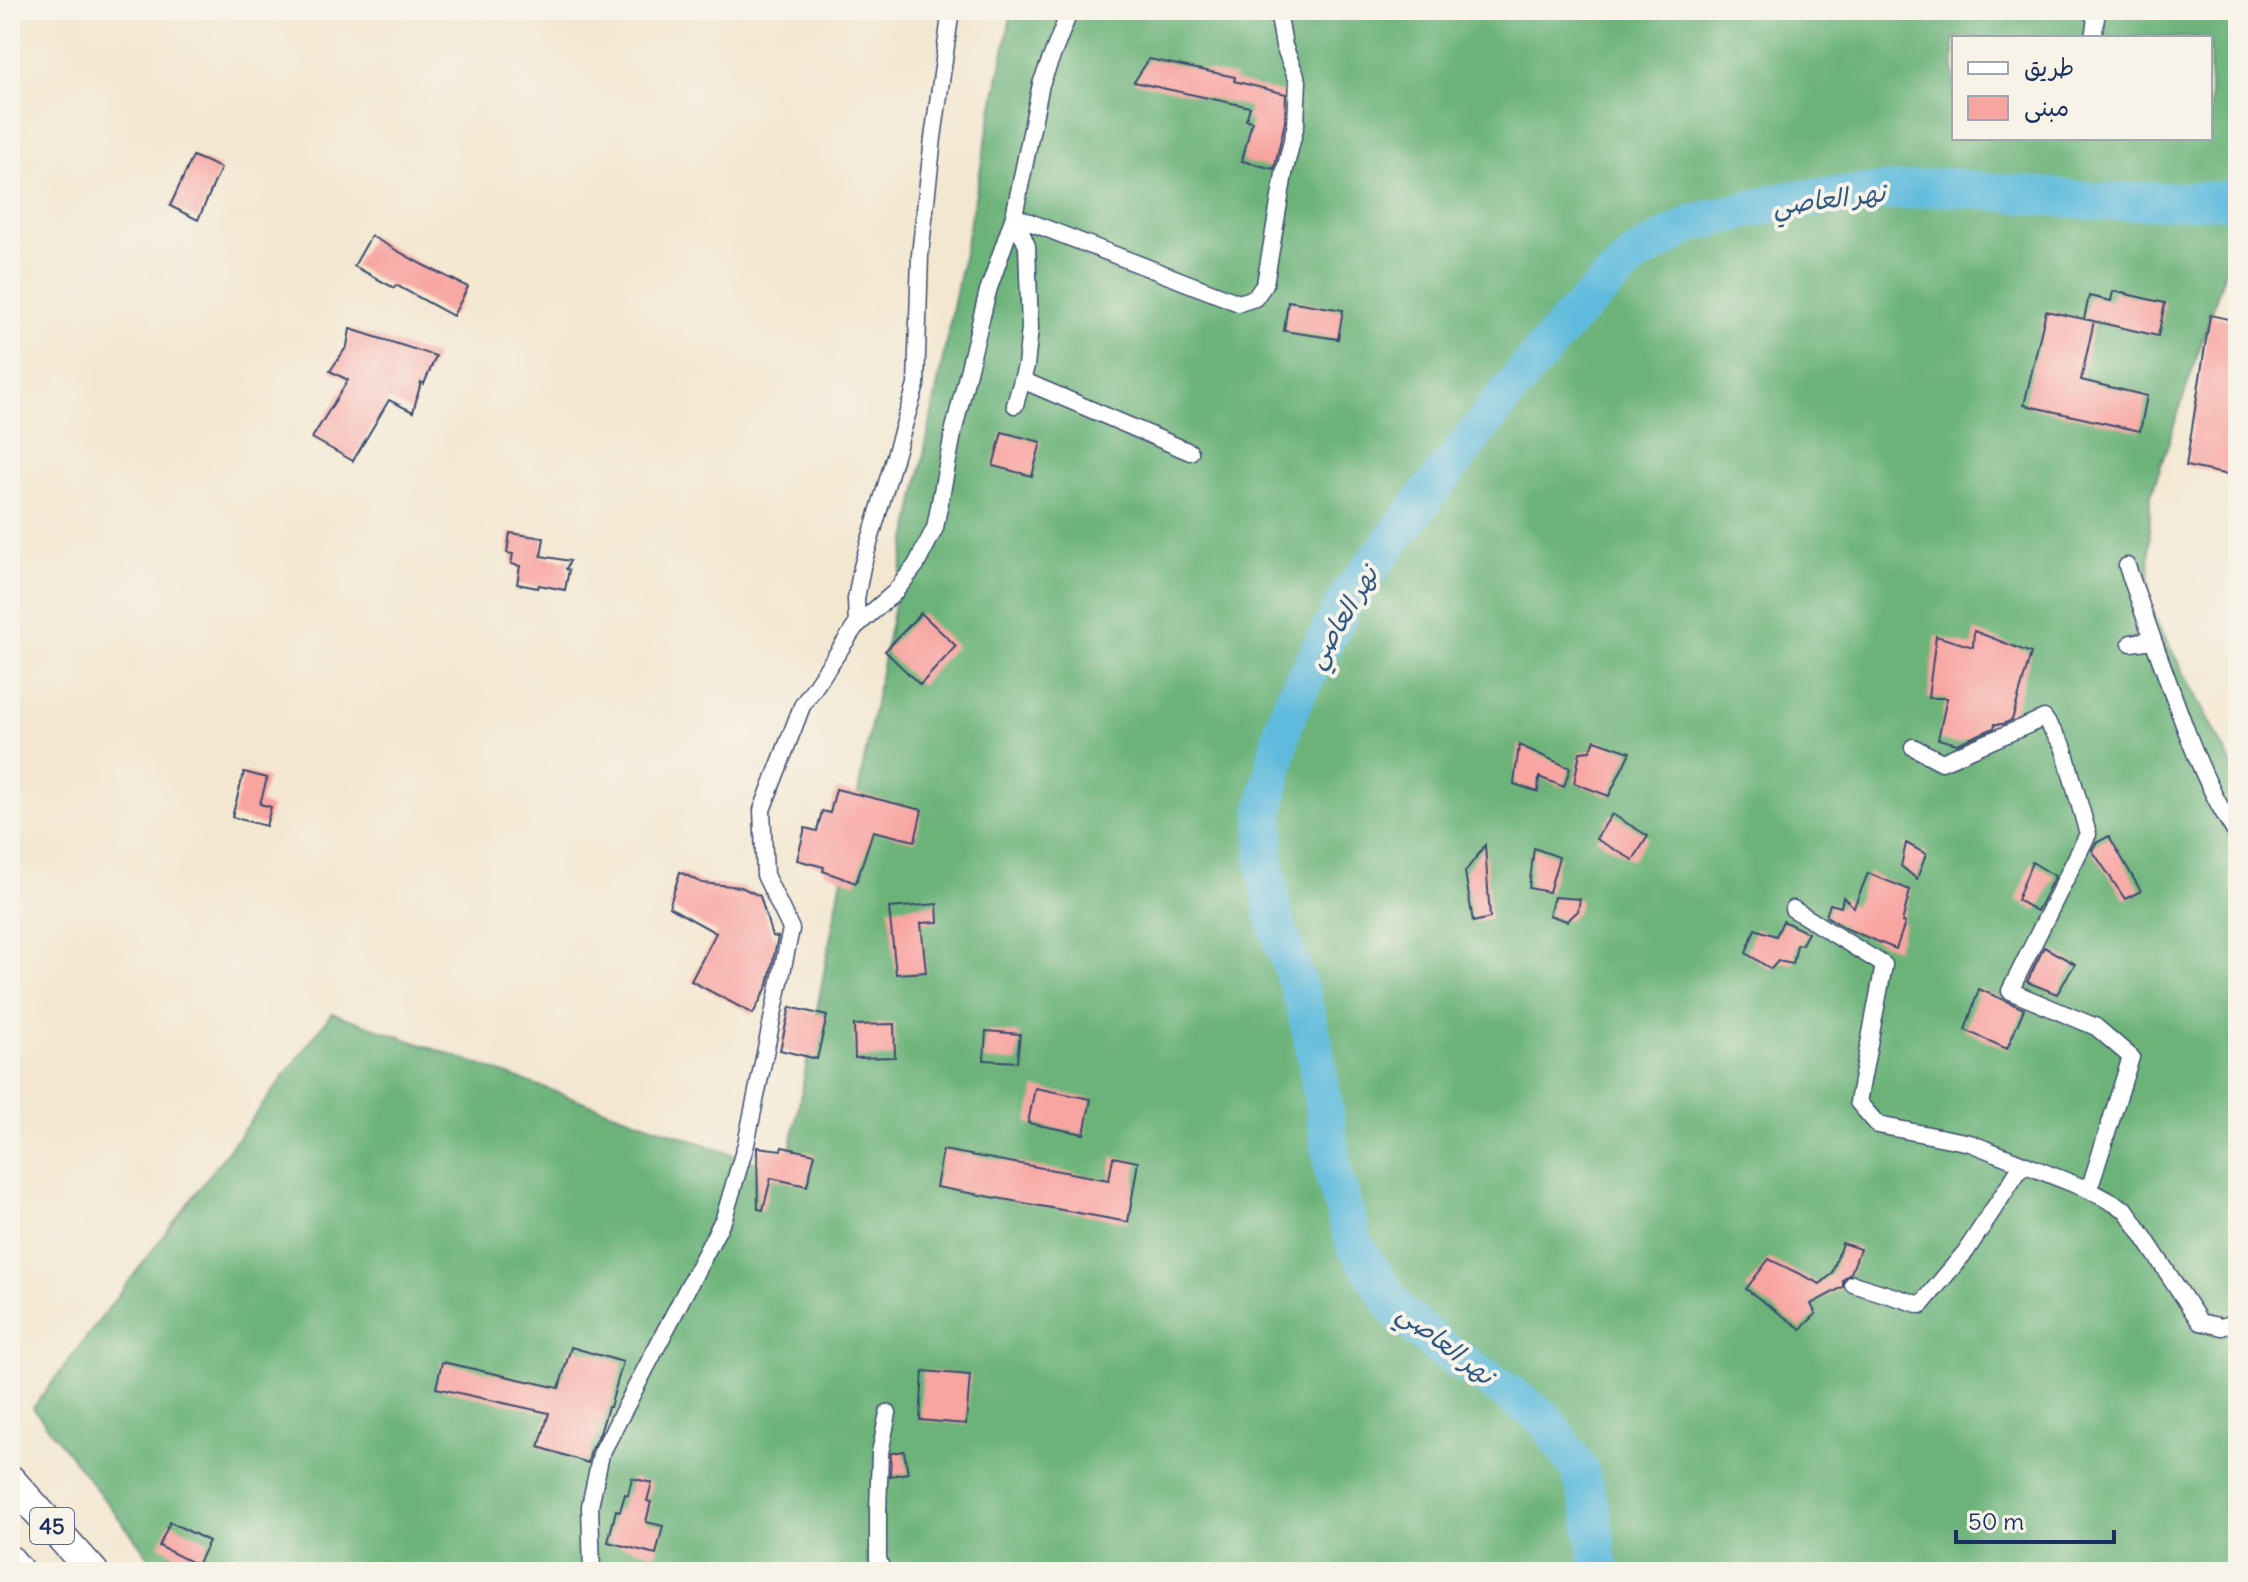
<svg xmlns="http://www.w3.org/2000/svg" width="2248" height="1582" font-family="Delius,'Playpen Sans Arabic',sans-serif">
  <rect width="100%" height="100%" fill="#f7f3e8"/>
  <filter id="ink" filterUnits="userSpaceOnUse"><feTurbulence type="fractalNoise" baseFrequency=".0125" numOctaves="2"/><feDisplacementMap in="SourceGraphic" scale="16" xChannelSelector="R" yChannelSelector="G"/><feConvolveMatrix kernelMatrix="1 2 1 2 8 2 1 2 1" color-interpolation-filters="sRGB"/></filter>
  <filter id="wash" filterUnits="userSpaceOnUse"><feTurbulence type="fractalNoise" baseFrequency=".006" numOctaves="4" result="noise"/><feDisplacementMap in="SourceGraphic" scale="32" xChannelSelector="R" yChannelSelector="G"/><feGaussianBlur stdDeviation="1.8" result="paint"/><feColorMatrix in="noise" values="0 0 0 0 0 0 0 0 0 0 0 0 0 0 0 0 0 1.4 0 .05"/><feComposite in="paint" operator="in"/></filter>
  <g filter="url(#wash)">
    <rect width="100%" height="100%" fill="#f3e7d0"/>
    <path fill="#6cb37a" stroke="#44716c" stroke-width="2" fill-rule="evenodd" d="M1012,10H2238V232L2150,498L2149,607L2238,776V1572H161L33,1408L332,1013L786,1173L885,651ZM1954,38H2210V138H1954Z"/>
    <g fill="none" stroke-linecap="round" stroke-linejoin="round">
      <path stroke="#5fbbdd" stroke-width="38" d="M1600,1572L1592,1512L1579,1469L1546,1420L1500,1387L1441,1348L1398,1311L1355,1245L1335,1180L1314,1044L1302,997L1274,917L1265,861L1266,807L1283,726L1294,699L1349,595L1510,390L1572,317L1635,256L1694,223L1790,200L1944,187L2102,202L2226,200L2238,196"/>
    </g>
    <g id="blocks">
      <path fill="#f8a5a2" d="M1149,59L1235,77L1234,81L1286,94L1285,122L1274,169L1242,161L1252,121L1246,120L1250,107L1134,82Z
        M193,156L221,168L198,220L170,206Z
        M371,236L423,265L468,287L453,316L396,285L394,288L354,266Z
        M2113,291L2165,303L2158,336L2084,319L2089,296L2111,301Z
        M1288,301L1343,310L1338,339L1284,331Z
        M2046,311L2094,321L2081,380L2147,396L2140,431L2024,405Z
        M2210,315L2238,321V477L2186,466Z
        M350,329L436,356L424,384L421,382L413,412L389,400L353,461L312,438L348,380L330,371L347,346Z
        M1002,432L1041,442L1032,476L993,466Z
        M510,533L544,538L541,556L570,561L566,569L569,570L565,590L539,585L538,588L517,584L520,566L511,564L513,554L507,553Z
        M921,613L956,646L920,685L885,651Z
        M1974,631L2031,653L2012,720L2003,724H1995L1994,728L1957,744L1938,739L1947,698H1928L1936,636L1973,647Z
        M1595,740L1630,752L1609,796L1574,783L1580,752L1590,751Z
        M1519,745L1570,768L1564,787L1539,777L1538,792L1514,784Z
        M244,772L267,778L260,804L271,807L266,826L232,817Z
        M836,789L922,810L915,841L873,831L856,883L823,871L824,867L797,860L805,828L817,831L822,811L830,813Z
        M1612,814L1648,836L1633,860L1596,839Z
        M2109,836L2141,891L2125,899L2092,850L2096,843Z
        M1906,843L1926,854L1917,879L1901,866Z
        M1485,845L1490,918L1473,922L1465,872Z
        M1534,848L1559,857L1549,892L1529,888Z
        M2032,862L2055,876L2037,911L2017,900Z
        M680,872L702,883L741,887L760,896L772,936L778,937L768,985L753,1014L691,981L716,933L669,907Z
        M1868,873L1910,890L1902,922L1905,923L1896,949L1847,929L1826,916L1830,904L1841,907L1843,897L1854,907Z
        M1554,897L1580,899L1578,911L1567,921L1549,915Z
        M937,904L938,922L921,923L926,972L896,974L889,908Z
        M1783,921L1808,933L1802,944L1797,945L1793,964L1778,961L1771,969L1746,953L1755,929L1776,936Z
        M2044,947L2075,964L2057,994L2027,982Z
        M1979,989L2024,1009L2007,1049L1965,1030Z
        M790,1007L827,1016L817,1059L780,1050Z
        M894,1024L895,1057L855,1058L854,1025Z
        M986,1031L1020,1034L1017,1062L984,1060Z
        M1035,1088L1091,1099L1084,1134L1028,1123Z
        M757,1147L781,1150L782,1147L815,1154L807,1186L771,1178L763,1210L758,1209Z
        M943,1150L1109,1180L1113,1157L1138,1162L1128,1222L936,1187Z
        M1842,1243L1860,1249L1851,1273L1843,1280V1287L1811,1304L1816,1314L1801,1329L1746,1289L1769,1259L1820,1284L1832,1274Z
        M571,1347L623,1362L610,1407H608L600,1433L591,1449L588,1463L539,1447L549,1413L436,1388L442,1362L559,1388Z
        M923,1371L970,1375L966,1424L920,1420Z
        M904,1451L908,1473L890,1476L891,1453Z
        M632,1478L652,1483L647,1501L651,1502L646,1522L663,1526L656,1554L608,1542L616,1510L620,1511L625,1494L628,1495Z
        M170,1522L209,1541L197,1565L159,1546Z"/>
    </g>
  </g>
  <g filter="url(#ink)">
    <use href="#blocks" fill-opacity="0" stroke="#3b4b6f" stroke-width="2"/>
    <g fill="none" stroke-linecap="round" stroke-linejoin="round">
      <g stroke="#3b4b6f" stroke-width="19">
        <path id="street" d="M2089,10L2096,18L2093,38
          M1014,216L1239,303L1255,298L1265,284L1284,174L1296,124L1298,81L1284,46L1278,10
          M1014,216L1027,246L1030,328L1026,366L1015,405
          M1022,380L1190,452
          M2127,566L2153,640
          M857,625L856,599L862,567L916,385L920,255L933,138L951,10
          M2131,643L2153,640C2177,703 2200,781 2238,836
          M1913,747L1942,762L2044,718L2063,746L2088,834L2010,991L2096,1027L2131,1057L2089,1190L2126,1210L2200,1322L2222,1327L2238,1321
          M1793,909L1884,965L1858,1102L1878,1125L1970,1143L2089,1190
          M1853,1284L1921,1305L1966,1251L2023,1164
          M592,1572L590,1506L601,1454L724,1218L746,1144L791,929L765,875L762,810L802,706L855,627L894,593L916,565L935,528L954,429L988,291L1014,216L1041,84L1070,10
          M883,1572L878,1559V1512L880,1453L888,1413"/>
      </g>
      <g stroke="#3b4b6f" stroke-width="33">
        <path id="highway" d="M10,1480L93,1572
          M10,1561L19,1572"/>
      </g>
      <use href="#street" stroke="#fff" stroke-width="16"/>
      <use href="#highway" stroke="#fff" stroke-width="30"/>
    </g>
  </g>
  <g text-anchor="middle" stroke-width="8" stroke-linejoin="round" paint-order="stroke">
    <rect fill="#f7f3e8" stroke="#5d6a87" stroke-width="2" x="30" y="1508" width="44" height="36" rx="6"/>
    <g font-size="22" font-weight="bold" fill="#1b2f5e">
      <text x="52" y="1534">45</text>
    </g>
    <g font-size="26" font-style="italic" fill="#2f5984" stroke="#f7f3e8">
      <text transform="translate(1829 199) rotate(-7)" y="9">نهر العاصي</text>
      <text transform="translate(1342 617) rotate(-59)" y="9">نهر العاصي</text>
      <text transform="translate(1446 1344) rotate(38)" y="9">نهر العاصي</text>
    </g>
  </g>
  <rect width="2248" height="1582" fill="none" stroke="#f7f3e8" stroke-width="40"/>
  <rect x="1952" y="36" width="260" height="104" fill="#f7f3e8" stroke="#9fa5b1" stroke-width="2"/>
  <rect x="1968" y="62" width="40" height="12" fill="#ffffff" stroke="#9fa5b1" stroke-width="2"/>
  <text x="2024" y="76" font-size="24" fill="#1b2f5e">طريق</text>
  <rect x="1968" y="96" width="40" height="24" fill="#f8a5a2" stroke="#9fa5b1" stroke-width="2"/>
  <text x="2024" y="116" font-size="24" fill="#1b2f5e">مبنى</text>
  <path d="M1956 1530v12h158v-12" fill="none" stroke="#1b2f5e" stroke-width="4"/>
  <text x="1968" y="1530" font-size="24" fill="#1b2f5e" stroke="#f7f3e8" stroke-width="6" paint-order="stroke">50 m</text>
</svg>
